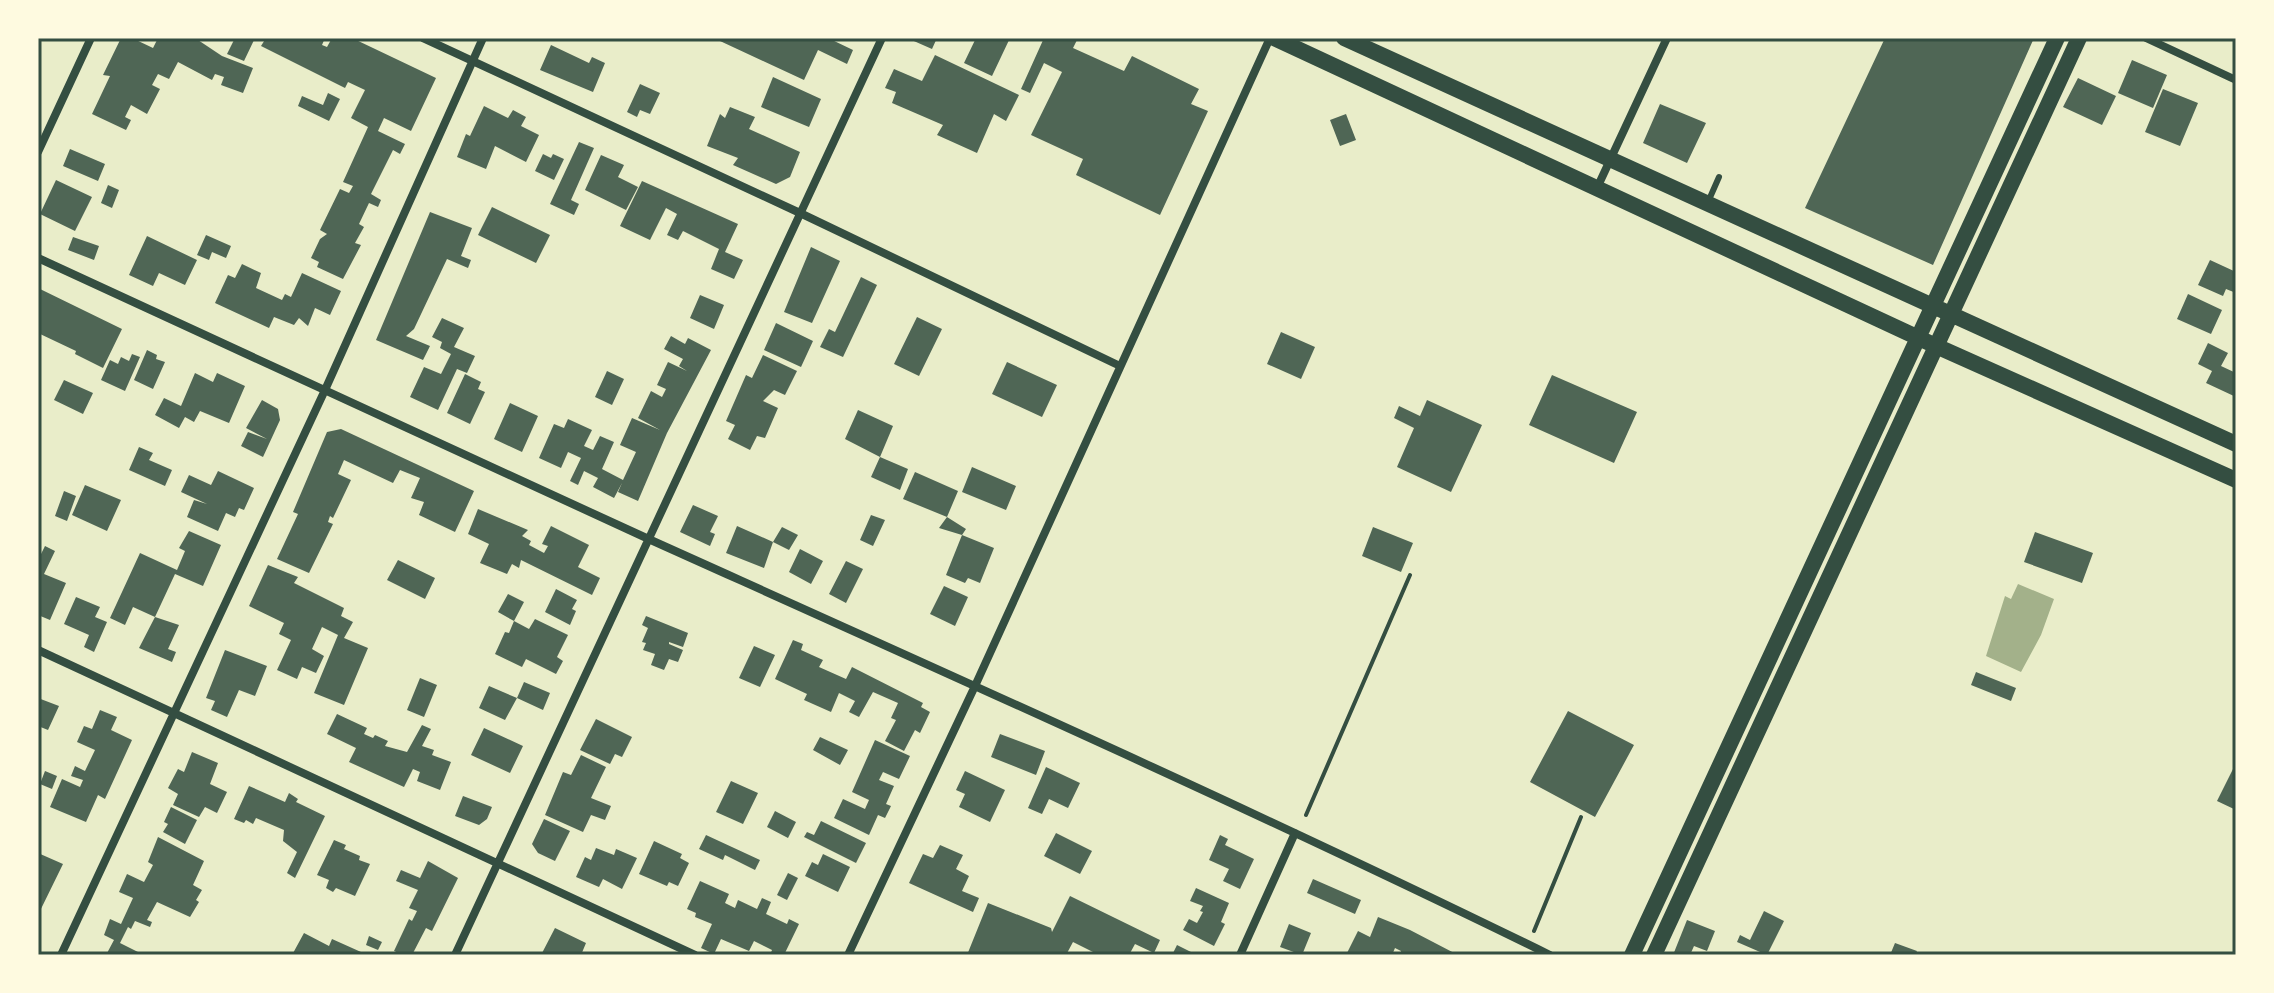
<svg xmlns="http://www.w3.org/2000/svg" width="2274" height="993" font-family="Inter,sans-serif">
  <rect width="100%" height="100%" fill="#e9edc9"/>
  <path fill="#a3b18a" d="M2018,584L2054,599L2041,635L2021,672L1986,656L2005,596L2011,599Z"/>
  <path fill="#4f6655" d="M121,38H132L153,48L158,38H195L222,56L253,68L243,93L221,85L224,77L215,74L212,80L178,62L169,79L158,74L152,85L160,89L147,114L131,105L125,117L131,120L126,130L92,114L110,76L103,75Z
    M235,38H255L244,61L227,54Z
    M266,38H325L322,45L327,47L332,38H352L436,78L411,131L384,118L378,131L405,144L400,154L393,150L371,194L381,200L378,207L369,203L359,224L364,227L355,243L361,245L343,279L317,267L319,262L311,258L320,239L327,234L320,230L340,189L349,193L353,186L343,182L368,127L351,118L365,90L348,82L345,88L261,46Z
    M721,38H828L853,50L847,64L818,50L804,80L720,41Z
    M907,38H937L932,49Z
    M976,38H1010L992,76L964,63Z
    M1044,38H1078L1073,48L1124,71L1132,56L1199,89L1191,104L1208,111L1160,215L1076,175L1083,159L1031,135L1062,72L1044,63L1030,93L1021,89Z
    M1885,38H2034L1933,265L1805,208Z
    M551,45L589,63L592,57L605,63L593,92L540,70Z
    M935,55L1019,95L1006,121L994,114L977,153L937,135L943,125L892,103L896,92L885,88L894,69L922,81Z
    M2132,60L2167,75L2153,108L2118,93Z
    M773,77L821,99L809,127L761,107Z
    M2078,78L2116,96L2102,125L2063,107Z
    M640,84L660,93L650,114L640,110L637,117L627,112Z
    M2163,89L2198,103L2180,146L2145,132Z
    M328,93L340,99L329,121L298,106L302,96L323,105Z
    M1660,104L1706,123L1687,163L1643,143Z
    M484,106L508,118L513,110L526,117L521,126L539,135L526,162L495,146L486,169L457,157L466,134L470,136Z
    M730,107L755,117L749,129L800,152L790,177L776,184L733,165L738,158L707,146L720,114L725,118Z
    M1346,114L1356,140L1340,146L1330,120Z
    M579,142L594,148L571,200L579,204L574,215L550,204Z
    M70,149L105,164L98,181L63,166Z
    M543,154L551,158L553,154L564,159L554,180L535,171Z
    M601,155L624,165L618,177L638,187L626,210L585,190Z
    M56,180L92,197L75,231L40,214Z
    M642,181L738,224L725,252L743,260L734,279L711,269L719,249L683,231L678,240L667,235L677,214L666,208L650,240L620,226Z
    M108,185L119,190L112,208L101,203Z
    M492,207L550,235L536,263L478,235Z
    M430,212L472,228L461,256L471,260L468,268L447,259L414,329L406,336L430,346L423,360L376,340Z
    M206,235L231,246L226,258L212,252L209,260L197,255Z
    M147,236L197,260L185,285L159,273L153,286L129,275Z
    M73,237L99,246L94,260L68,250Z
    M811,247L840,261L812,323L784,312Z
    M2210,260L2236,272V293L2226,289L2223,296L2198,285Z
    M242,264L261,273L256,288L282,300L285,294L291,297L302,273L341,291L330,315L315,308L308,326L299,318L294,325L274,317L269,328L215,303L228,275L235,278Z
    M861,277L877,285L843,357L820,347L829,329L835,332Z
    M38,288L122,329L103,368L75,354L76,351L38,333Z
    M2188,294L2222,310L2211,334L2177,319Z
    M700,295L724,305L714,329L690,318Z
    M917,317L942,329L919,376L894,364Z
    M442,318L464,328L454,347L475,356L467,373L457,369L438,410L410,397L424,367L441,374L451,354L440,348L442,342L432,337Z
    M776,323L813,341L801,367L764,350Z
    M1281,332L1315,347L1301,379L1267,364Z
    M671,336L685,344L688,338L711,350L667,433L638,501L618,492L622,483L614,498L593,487L598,478L584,471L578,485L570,481L581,458L568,452L561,468L539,458L554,424L564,428L568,419L592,430L584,446L593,450L600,436L614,442L602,469L623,480L636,452L620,445L632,418L660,430L638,418L651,391L662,397L666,389L657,385L668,362L687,371L679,366L683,359L664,349Z
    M2208,343L2228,353L2221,366L2236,373V397L2206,383L2212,371L2198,364Z
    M147,350L157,355L156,359L165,362L153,389L134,380Z
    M132,354L140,357L125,391L101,380L110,360L118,364L121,357L129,361Z
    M763,355L797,371L785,395L774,390L763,401L778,408L765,438L757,436L750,450L728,439L735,425L726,421L746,375L752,378Z
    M1007,362L1057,385L1042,417L992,394Z
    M607,371L624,379L612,405L595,397Z
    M195,373L213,382L217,373L245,386L229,423L200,411L194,422L185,417L179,428L155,415L164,398L181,406Z
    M465,374L481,382L478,389L485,392L470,424L447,413Z
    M1552,375L1637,412L1614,463L1529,425Z
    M64,380L93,393L83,414L54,400Z
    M262,400L278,409L280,420L263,457L241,446L248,432L267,439L246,428Z
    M1427,400L1482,425L1451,492L1397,467L1414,428L1394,418L1399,406L1420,416Z
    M510,403L538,416L522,452L494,439Z
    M858,410L893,426L880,457L845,439Z
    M341,429L474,491L455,532L419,515L424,502L411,498L420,478L400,470L393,483L344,460L338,474L351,480L333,518L330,516L328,522L333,524L309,573L277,559L298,514L293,512L327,432Z
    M139,447L153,453L149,460L172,470L165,486L129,470Z
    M880,457L908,469L900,490L871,477Z
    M972,467L1016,486L1006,510L962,492Z
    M218,471L254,488L244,510L239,508L235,517L226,513L218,531L187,517L194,500L207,504L181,492L189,475L211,485Z
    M915,472L958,491L947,517L903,499Z
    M85,485L121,500L107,531L72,515Z
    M64,491L76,496L67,521L55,516Z
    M693,505L718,516L710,532L715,534L710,546L680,532Z
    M478,509L528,530L522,536L531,541L529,545L544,553L548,546L542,544L551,526L589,545L578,567L600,578L592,595L521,560L519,568L512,564L507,574L480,563L489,544L468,534Z
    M871,515L885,520L873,546L860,540Z
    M947,517L966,529L962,535L939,528Z
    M737,526L773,542L782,527L798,535L789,550L773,542L764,568L726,553Z
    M1373,527L1413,543L1401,572L1362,556Z
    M189,531L221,545L203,586L175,574L155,617L133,607L125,625L110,618L140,553L177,570L185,551L179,548Z
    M2035,532L2093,553L2082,583L2024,562Z
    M962,535L994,548L980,583L968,578L965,583L946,575Z
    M45,546L55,551L44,574L66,583L50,620L38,615V560Z
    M800,549L823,561L811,584L789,572Z
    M398,560L435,578L425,599L387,580Z
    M846,561L863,569L846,603L829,594Z
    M268,565L298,577L294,583L344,608L341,616L353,622L344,638L368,648L344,705L314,693L338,635L322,627L312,649L324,656L316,673L302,667L297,679L277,670L291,640L279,634L284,623L249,606Z
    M944,586L968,597L955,626L930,614Z
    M556,589L577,600L572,609L576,611L570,625L545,612Z
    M508,594L524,602L514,621L498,612Z
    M76,597L100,607L95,617L107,622L94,652L84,647L89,635L64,624Z
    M646,616L688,633L683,647L669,642V644L683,650L678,662L669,659L664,670L651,665L655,654L643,650L646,643L642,642L648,628L642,625Z
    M155,617L179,625L168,649L176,652L172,662L139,648Z
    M535,619L568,635L557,657L563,661L556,674L526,659L522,667L495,654L505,632L509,633L514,621L529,629Z
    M793,640L803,644L801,650L823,660L819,667L846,679L852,667L923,703L921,707L930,712L920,733L915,730L904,751L885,741L896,720L891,718L898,703L873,692L859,717L849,712L855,701L839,693L831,712L804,700L807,694L775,679Z
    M754,646L775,655L760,687L739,678Z
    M225,650L267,666L255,696L239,690L227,717L211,710L215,701L206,698Z
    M1976,672L2016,688L2011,701L1971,685Z
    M420,678L437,685L424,717L407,710Z
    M524,682L550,693L543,710L517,698Z
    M489,686L517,698L505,720L479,708Z
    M38,698L59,706L48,730L38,726Z
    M100,710L117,717L111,730L132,740L105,799L98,795L86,822L50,807L62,779L80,787L83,780L71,776L75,766L85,771L95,750L77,742L84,726L92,729Z
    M1568,711L1634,745L1595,817L1530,782Z
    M337,714L367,728L364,734L373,738L375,735L388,741L385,746L407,752L422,725L431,729L422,746L434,750L432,755L451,762L440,790L417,781L420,772L413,769L404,787L349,762L356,748L327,734Z
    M596,719L632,737L622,757L615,754L610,764L580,750Z
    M484,728L523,746L510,773L471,755Z
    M1000,734L1045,751L1036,775L991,757Z
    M820,737L848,750L840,765L813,750Z
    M875,740L910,756L899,779L883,772L879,780L894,786L886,804L891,806L885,818L878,815L869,835L834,818L843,799L865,809L869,800L852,792Z
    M192,752L218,763L210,784L227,792L217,813L205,807L199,817L173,805L178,794L168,788L178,769L184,772Z
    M581,755L606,767L591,798L611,806L605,820L591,815L583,832L545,815L563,772L571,775Z
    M2236,763V810L2217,801Z
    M1046,767L1080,783L1068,808L1049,799L1042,814L1028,808Z
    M45,771L57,776L52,789L40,784Z
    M965,771L1005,790L990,822L959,807L965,794L956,790Z
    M731,781L758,793L743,824L716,812Z
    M249,786L285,802L289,793L298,799L296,802L325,816L295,878L287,873L297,852L283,841L284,830L256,818L253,824L246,820L244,823L234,819Z
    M463,796L492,807L487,819L479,825L455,816Z
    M171,807L197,820L185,844L163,832L168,824L164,822Z
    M775,811L796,822L788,838L767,827Z
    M544,819L570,831L555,861L538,853L532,844Z
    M821,821L866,843L856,863L804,837L807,832L814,835Z
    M1056,833L1092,851L1080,874L1044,856Z
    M706,835L760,860L755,870L725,855L723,860L699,849Z
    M1220,835L1228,839L1225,845L1254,859L1240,889L1223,881L1229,869L1209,860Z
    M158,837L204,861L193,885L202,890L196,900L199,902L190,917L157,902L147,920L152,922L150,927L135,921L131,929L128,927L120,943L138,952L137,955H106L114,940L104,935L110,919L121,924L133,898L119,892L127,874L144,882L153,865L148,862Z
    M334,840L346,845L344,849L360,856L359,860L370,864L355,896L336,888L333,892L326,888L329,880L317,875Z
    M654,841L682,854L680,858L689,863L678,886L669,882L667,886L639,874Z
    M940,845L963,855L956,869L969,876L962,891L979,898L973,912L909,883L923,854L933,858Z
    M596,848L614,855L616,849L637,858L622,889L603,879L599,887L576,877L585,857L591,860Z
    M38,853L63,864L38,915Z
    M823,854L850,867L838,892L805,876L812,862L818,865Z
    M428,861L458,878L432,931L426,928L412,955H403L394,951L409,919L412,921L417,911L409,908L418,890L396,881L401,870L420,878Z
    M788,873L798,878L787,900L777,895Z
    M1313,879L1361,900L1355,914L1307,893Z
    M700,881L729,894L725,903L735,908L738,900L757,909L762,898L771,902L766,914L787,924L789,919L799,924L784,955H770L772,950L754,941L749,951L721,939L714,954L701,948L712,924L695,917L696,913L687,909Z
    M1196,888L1229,903L1221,922L1225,924L1214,946L1183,930L1189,919L1197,923L1203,912L1200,911L1203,906L1190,901Z
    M1070,896L1160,940L1154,953L1135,944L1129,955H1099L1073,942L1066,955H967L988,903L1051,928L1052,932Z
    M1764,911L1784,921L1767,955L1737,942L1740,935L1750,940Z
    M1378,917L1410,930L1458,955H1400L1401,951L1395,948L1392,955H1346L1358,931L1370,937Z
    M1687,920L1715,931L1707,951L1694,946L1690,955H1673Z
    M1289,924L1311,933L1302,955L1280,947Z
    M555,928L586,943L581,955H541Z
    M304,933L329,946L332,939L361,952L360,955H292Z
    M369,936L382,942L378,950L366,945Z
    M1895,943L1917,951L1915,955H1890Z
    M1177,945L1197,955H1172Z"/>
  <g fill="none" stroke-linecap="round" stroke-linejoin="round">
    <path stroke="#344e41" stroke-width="4" d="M1306,815L1410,575
      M1534,931L1581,817"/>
    <path stroke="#344e41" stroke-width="6" d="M1708,202L1719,177"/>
    <path stroke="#344e41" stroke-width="8" d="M423,38L800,213L1120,366
      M2146,38L2236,80
      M38,152L91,38
      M1597,188L1667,38
      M38,258C243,352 448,448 653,541C953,676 1254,810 1550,955
      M38,650L695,955
      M61,955L325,390L483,38
      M455,955L882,38
      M848,955L975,686L1270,38
      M1240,955L1295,833"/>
    <path stroke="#344e41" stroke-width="16" d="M1274,38L1936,346L2236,480
      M1344,38L2236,444
      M1632,955L2057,38
      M1654,955L2079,38"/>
  </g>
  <rect width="2274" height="993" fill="none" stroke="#fefae0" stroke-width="80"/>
  <rect x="40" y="40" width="2194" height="913" fill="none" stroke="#344e41" stroke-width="3"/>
</svg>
